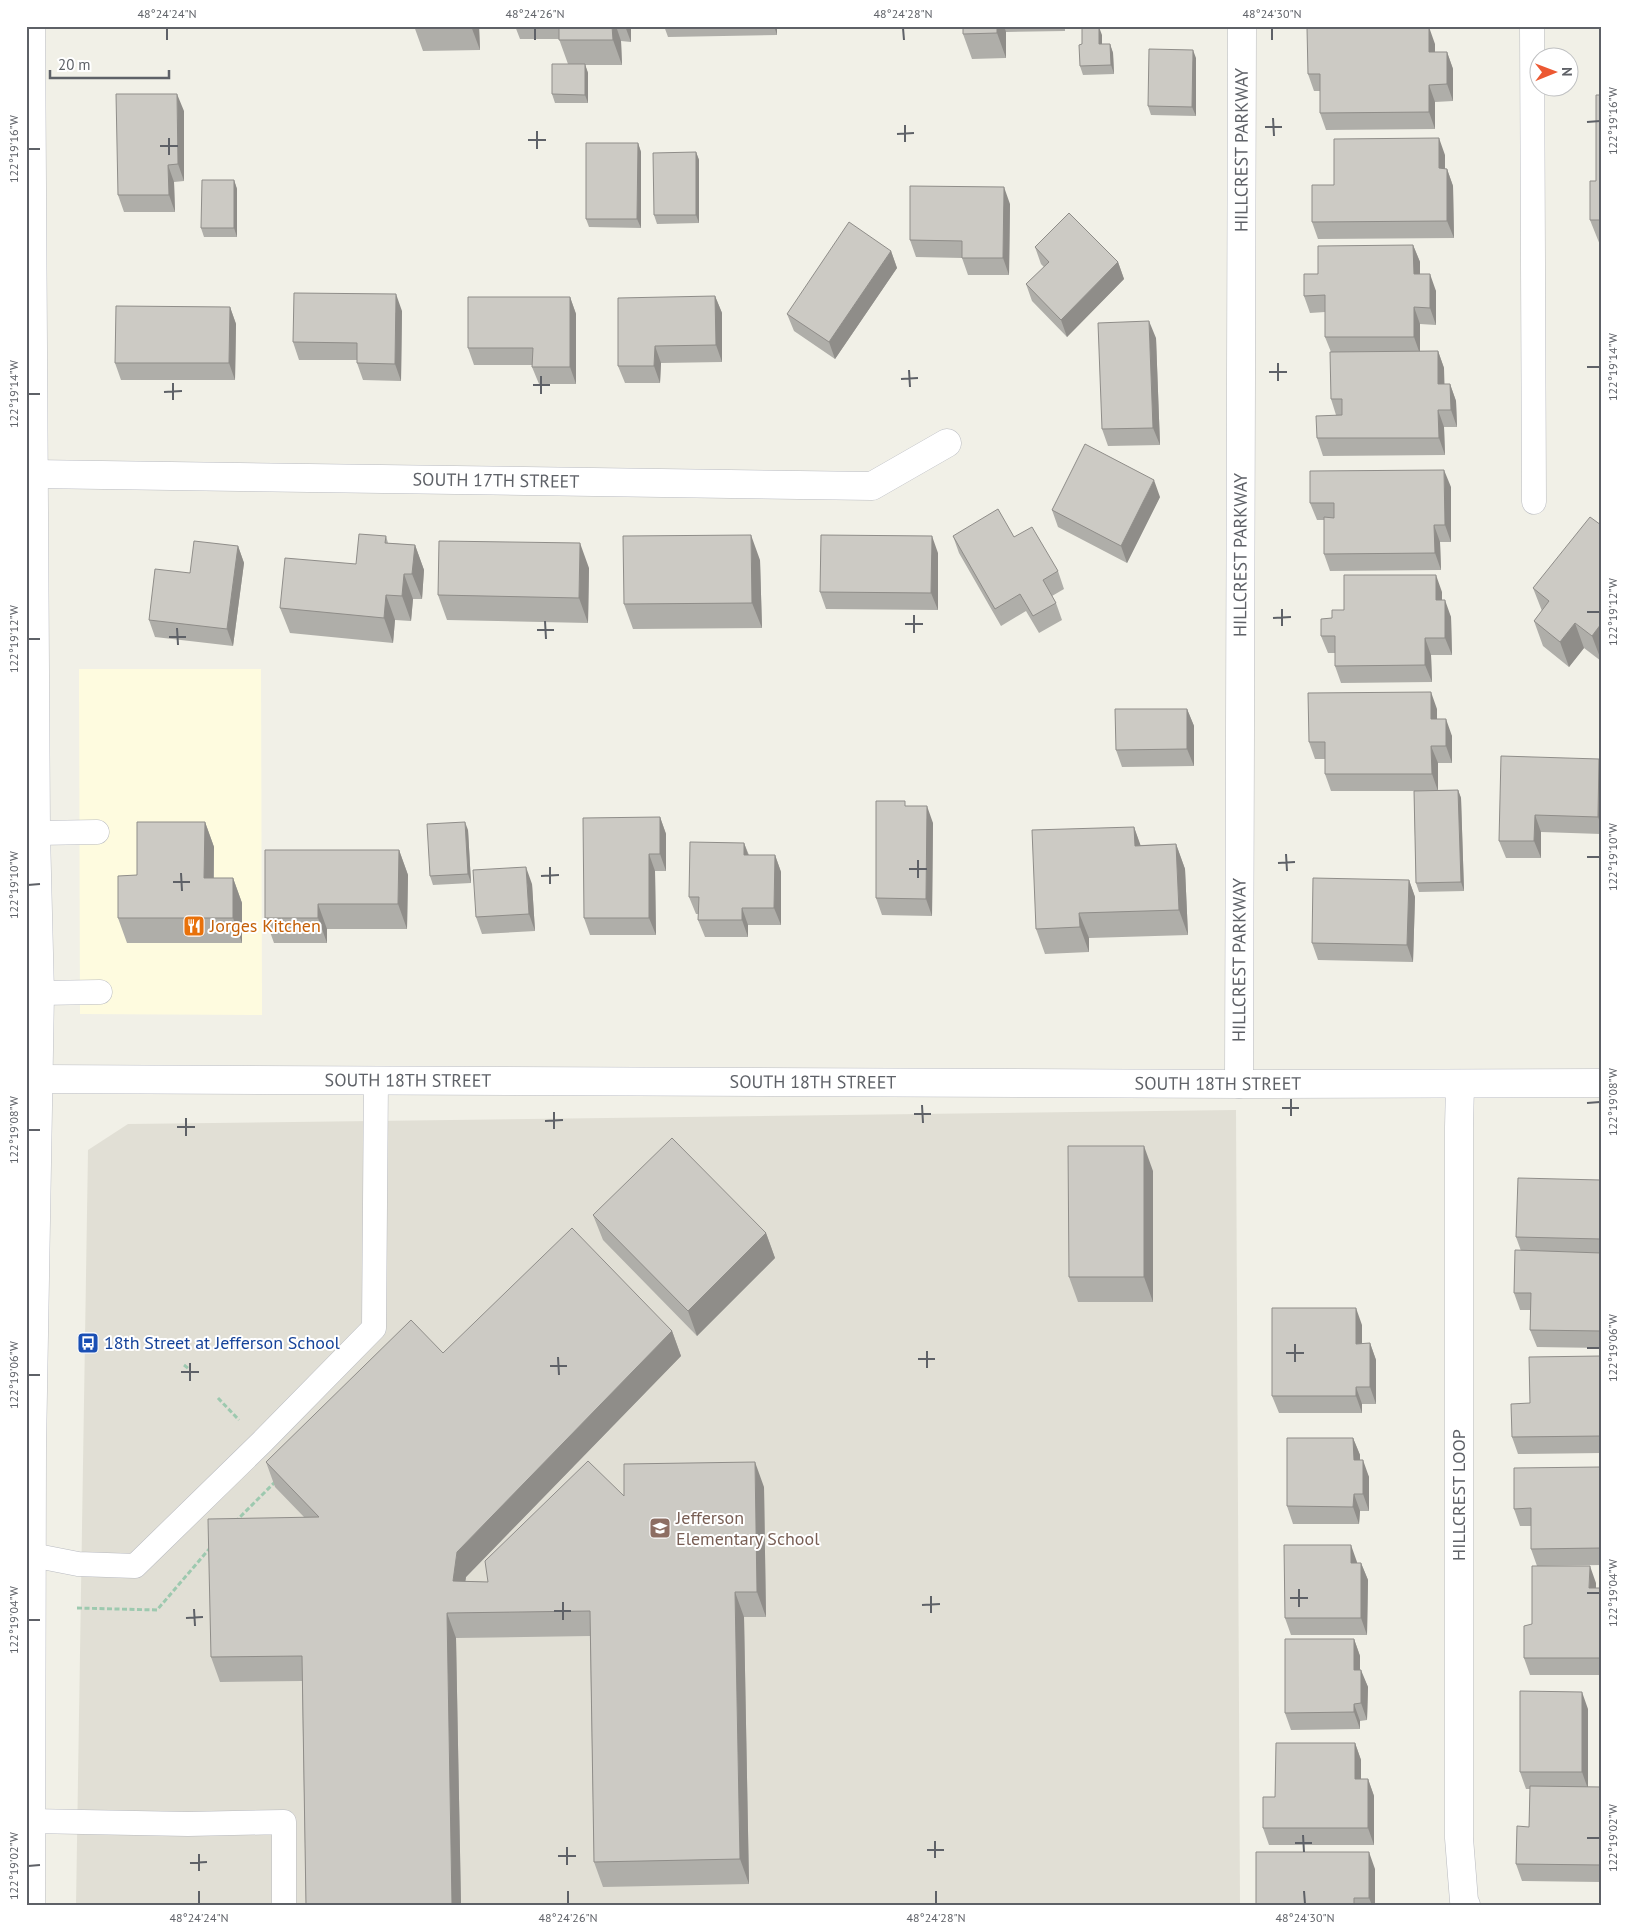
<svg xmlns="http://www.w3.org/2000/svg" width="1627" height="1931" font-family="'PT Sans',sans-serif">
  <rect width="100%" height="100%" fill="#f1f0e7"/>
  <path fill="#fefbdf" d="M79,669H261L262,1015L80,1014Z"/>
  <path fill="#e1dfd5" d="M1236,1110L1240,1905H76L88,1150L128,1124Z"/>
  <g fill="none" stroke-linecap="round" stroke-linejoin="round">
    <g stroke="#b9bbc1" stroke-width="25">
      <path id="lane" d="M1532,26L1534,502
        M36,833L97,832
        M40,993L100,992
        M32,1555L78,1564L135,1566L262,1442L374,1328L376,1080
        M30,1821L188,1824L284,1822V1905"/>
    </g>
    <g stroke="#b9bbc1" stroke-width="29">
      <g id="street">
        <path id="s1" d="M34,474L872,486L947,443"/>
        <path id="s2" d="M1239,1084L1242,26"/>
        <path d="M1460,1085L1459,1127V1838L1464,1901L1466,1905"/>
      </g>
    </g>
    <g stroke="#bcbec5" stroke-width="29">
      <g id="secondary">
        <path d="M31,26L36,833L40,993L32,1448L31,1905"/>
        <path id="s3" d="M38,1079L1239,1084L1601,1083"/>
      </g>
    </g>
    <path stroke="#9dc9af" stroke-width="3" stroke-dasharray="5 2.5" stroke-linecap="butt" d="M184,1365L189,1369
      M218,1398L239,1420
      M235,1522L275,1482
      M77,1608L157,1610L210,1548"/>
    <use href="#lane" stroke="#fff" stroke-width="24"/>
    <use href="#street" stroke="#fff" stroke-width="28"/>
    <use href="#secondary" stroke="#fff" stroke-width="28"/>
  </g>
  <path fill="#afaea9" d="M414,26H479L480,50L423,51Z
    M515,26H631V42L621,41L622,65H585L588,73V103H555L552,94L568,64L559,39H520Z
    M664,26H777V35L668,37Z
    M963,26H1065V31L1006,32V58L972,59L963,34Z
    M1102,35V44H1110L1113,53L1114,74L1083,75L1080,66L1082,44Z
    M1435,44V52H1447L1453,69V101L1435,102V129L1326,130L1320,113V91H1314L1308,74Z
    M1196,58V116L1151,115L1148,106Z
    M1601,95V245H1600L1590,220L1596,181Z
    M184,111V181L174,182L175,212H124L118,195Z
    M638,143L641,152V228L589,227L586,219Z
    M696,152L699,160V223L657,224L654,215Z
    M1445,155V169H1447L1453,186L1454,238L1318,239L1312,222L1334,185Z
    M234,180L237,189V237H204L201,228Z
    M1010,204L1009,275H968L962,258L916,257L910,240Z
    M1413,245L1420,262V274L1436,291V325L1420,324V351H1438L1444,368V384H1450L1456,401L1457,427H1444L1445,455L1323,456L1317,438L1336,415L1331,399V352L1325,337V312L1310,313L1304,296L1318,274Z
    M1035,247L1118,262L1124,279L1067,337L1032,301L1026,284L1044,267L1041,264Z
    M891,251L897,268L835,359L794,331L787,314Z
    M715,296L722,313V362L661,363L660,383H625L618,366Z
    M570,297L576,314V384H539L532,367V365H474L468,348Z
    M230,307L236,324L235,380H121L115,363Z
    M402,311L401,381L363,380L357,363V360H299L293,342Z
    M1156,338L1160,445L1108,446L1102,429Z
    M1451,487V542H1440L1441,570L1330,571L1324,554V520H1317L1310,503Z
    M1160,497L1127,563L1058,527L1052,510Z
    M1601,525V661L1584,648L1569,667L1543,646L1534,621L1542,611L1533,588Z
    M386,536L388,543L415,545L424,570L422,599H413L411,621L395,620L393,643L290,633L280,608L356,564Z
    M953,536L1014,537L1058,571L1064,589L1052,596L1056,603L1062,620L1039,633L1026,611L1001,626L959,553Z
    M238,546L244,563L233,646L155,637L149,620L190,573Z
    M938,553V610L826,609L820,592Z
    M760,560L762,628L633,629L624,604Z
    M589,568L588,623L447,620L438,595Z
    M1442,592V600L1451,617L1452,655H1431L1432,682L1341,683L1335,666V653H1328L1321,636L1332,618L1344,610Z
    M1187,709L1194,726V766L1122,767L1116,750Z
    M1437,709V719L1452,736V763H1438V790H1458L1461,798L1464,891L1419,892L1416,883L1414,791H1331L1325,774V759H1315L1309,742Z
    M1599,759L1601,763V834L1541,832V858H1506L1499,841Z
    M906,806L933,823L932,916L882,915L876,898Z
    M660,817L666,834V871H655L656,935H590L584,918Z
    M205,822L214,847V878H233L242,903V943H127L118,918L137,875Z
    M1134,827L1140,845L1176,844L1185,869L1188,935L1089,938V952L1045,954L1036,929Z
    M468,830L471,883L433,885L430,876Z
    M744,843L749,855H775L781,872V925H748V937H705L698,920L699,914H696L689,897Z
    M399,850L408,875L407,929H327V943H274L265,918Z
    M1409,880L1415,897L1413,962L1318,960L1312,943Z
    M532,884L535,931L482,934L476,917Z
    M1153,1171V1302H1078L1069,1277Z
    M1601,1180V1348L1537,1347L1530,1330L1531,1310H1520L1514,1293L1521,1251L1516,1237Z
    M593,1215L766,1233L775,1258L697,1336L603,1240Z
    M1362,1325V1344L1370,1343L1376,1360V1404H1362V1413H1279L1272,1396Z
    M672,1331L681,1356L466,1577L465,1581L488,1582L624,1496L764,1487L766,1617H744L749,1884L603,1887L594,1862L590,1636L456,1638L461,1905H306L302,1681L220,1682L211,1657L304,1517L275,1487L266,1462L443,1353Z
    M1601,1356V1453L1518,1454L1512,1437L1530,1403Z
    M1353,1438L1360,1455V1460L1369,1477V1511H1360L1359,1524H1293L1287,1506Z
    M1601,1467V1565L1537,1566L1531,1549V1526H1520L1514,1509Z
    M1357,1563H1361L1368,1580L1367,1635H1291L1285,1618Z
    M1596,1583V1588H1601V1675H1530L1524,1658L1532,1624Z
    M1354,1639L1360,1656V1670L1368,1687L1367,1720L1360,1721V1729L1291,1730L1285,1713Z
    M1588,1709V1787H1601V1882L1522,1881L1516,1864L1529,1827L1530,1789H1526L1520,1772Z
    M1355,1743L1361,1760V1779H1368L1374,1796V1845H1269L1263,1828L1275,1797Z
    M1375,1869V1905H1256Z"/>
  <path fill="#8f8d89" d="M471,26H479L480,50Z
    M612,26H616L621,41L622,65L613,40Z
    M625,26H631V42Z
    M774,26H777V35Z
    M997,26H1004L1006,32V58L997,33Z
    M1099,27L1102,35V53L1099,44Z
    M1429,27L1435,44V69L1429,52Z
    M1110,44L1113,53L1114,74L1111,65Z
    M1193,50L1196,58V116L1192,107Z
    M1447,52L1453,69V101L1447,84Z
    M585,64L588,73V103L585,95Z
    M1429,85L1435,102V129L1429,112Z
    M177,94L184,111V181L178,164Z
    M1439,138L1445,155V185L1439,168Z
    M638,143L641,152V228L637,219Z
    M696,152L699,160V223L696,215Z
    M168,165L174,182L175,212L169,195Z
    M1447,169L1453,186L1454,238L1447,221Z
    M234,180L237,189V237L234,228Z
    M1004,187L1010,204L1009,275L1003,258Z
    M1413,245L1420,262V291L1414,274Z
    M891,251L897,268L835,359L829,342Z
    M1118,262L1124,279L1067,337L1061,320Z
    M1430,274L1436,291V325L1430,308Z
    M396,294L402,311L401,381L395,364Z
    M715,296L722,313V362L716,345Z
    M570,297L576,314V384L570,367Z
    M230,307L236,324L235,380L229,363Z
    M1414,307L1420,324V354L1414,337Z
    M1149,321L1156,338L1160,445L1153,428Z
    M655,346L661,363L660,383L654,366Z
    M1438,351L1444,368L1445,401L1438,384Z
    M1450,384L1456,401L1457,427L1451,410Z
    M1438,410L1444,427L1445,455L1439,438Z
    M1444,470L1451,487V542L1445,525Z
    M1154,480L1160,497L1127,563L1121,546Z
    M1434,525L1440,542L1441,570L1435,553Z
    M751,535L760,560L762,628L752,603Z
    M932,536L938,553V610L931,593Z
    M580,543L589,568L588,623L579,598Z
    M415,545L424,570L422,599L412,574Z
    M238,546L244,563L233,646L227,629Z
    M404,574L413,599L411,621L402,596Z
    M1436,575L1442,592V617L1436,600Z
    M386,595L395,620L393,643L384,618Z
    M1445,600L1451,617L1452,655L1445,638Z
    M1575,623L1584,648L1569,667L1560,642Z
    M1601,624V660L1592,636Z
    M1425,638L1431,655L1432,682L1425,665Z
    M1431,692L1437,709V737L1431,719Z
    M1187,709L1194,726V766L1187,749Z
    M1446,719L1452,736V763L1446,746Z
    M1431,746L1438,763V791L1432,774Z
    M1599,759L1601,763V825L1598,817Z
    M1458,790L1461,798L1464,891L1461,882Z
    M927,806L933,823L932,916L926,899Z
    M1535,815L1541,832V858L1534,841Z
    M660,817L666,834V871L660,854Z
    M205,822L214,847L213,903L204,878Z
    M465,822L468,830L471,883L468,874Z
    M1134,827L1143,852L1135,846Z
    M744,843L750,860L744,855Z
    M1176,844L1185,869L1188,935L1179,910Z
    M399,850L408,875L407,929L398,904Z
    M649,854L655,871L656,935L649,918Z
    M775,855L781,872V925L774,908Z
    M526,867L532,884L535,931L529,914Z
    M233,878L242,903V943L233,918Z
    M1409,880L1415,897L1413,962L1407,945Z
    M318,904L327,929V943L318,918Z
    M742,908L748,925V937L742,920Z
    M1079,913L1089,938V952L1080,927Z
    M1144,1146L1153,1171V1302L1144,1277Z
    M766,1233L775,1258L697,1336L688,1311Z
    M1356,1308L1362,1325V1361L1356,1344Z
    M672,1331L681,1356L466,1577L462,1606L453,1581L457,1552Z
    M1370,1343L1376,1360V1404L1370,1387Z
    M1356,1387L1362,1404V1413L1356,1396Z
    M1353,1438L1360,1455V1477L1354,1460Z
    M1363,1460L1369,1477V1511L1363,1494Z
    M755,1462L764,1487L766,1617L757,1592Z
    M1354,1494L1360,1511L1359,1524L1353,1507Z
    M1351,1545L1357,1562L1358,1580L1351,1563Z
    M1361,1563L1368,1580L1367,1635L1361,1618Z
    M1590,1566L1596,1583V1605L1589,1588Z
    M735,1592L744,1617L749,1884L740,1859Z
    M447,1613L456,1638L461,1905H452Z
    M1354,1639L1360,1656V1687L1354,1670Z
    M1361,1670L1368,1687L1367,1720L1361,1703Z
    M1582,1692L1588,1709V1789L1582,1772Z
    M1354,1704L1360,1721V1729L1354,1712Z
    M1355,1743L1361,1760V1796L1355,1779Z
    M1368,1779L1374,1796V1845L1368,1828Z
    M1369,1852L1375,1869V1905H1372L1369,1898Z"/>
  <path fill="#cccac4" stroke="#8f8d89" d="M559,26H612L613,40H559Z
    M963,26H997V33L963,34Z
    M1082,27H1099V44H1110L1111,65L1080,66L1079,45L1082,44Z
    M1429,27V52H1447V84L1429,85V112L1320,113V74H1308L1307,28Z
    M1149,49L1193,50L1192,107L1148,106Z
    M552,64H585V95L552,94Z
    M116,94H177L178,164L168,165L169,195H118Z
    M1596,95H1601V220H1590V181H1596Z
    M1439,138V168L1447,169V221L1312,222V185H1334V139Z
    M586,143H638L637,219H586Z
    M696,152V215H654L653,153Z
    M202,180H234V228H201Z
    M910,186L1004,187L1003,258H962V241L910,240Z
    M1069,213L1118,262L1061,320L1026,284L1049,262L1035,247Z
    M849,222L891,251L829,342L787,314Z
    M1413,245L1414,274H1430V308L1414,307V337H1325V295L1304,296V274H1318V246Z
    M294,293L396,294L395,364L357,363V343L293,342Z
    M715,296L716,345L655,346L654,366H618V298Z
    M468,297H570V367H532L533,348H468Z
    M116,306L230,307L229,363H115Z
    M1149,321L1153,428L1102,429L1098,323Z
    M1438,351V384H1450L1451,410H1438L1439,438H1317L1316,416L1342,415V399H1331L1330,352Z
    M1085,444L1154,480L1121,546L1052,510Z
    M1444,470L1445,525H1434L1435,553L1324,554V517L1334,518V503H1310V471Z
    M998,509L1014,537L1032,527L1058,571L1043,580L1056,603L1033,616L1020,594L995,609L953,536Z
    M1590,517L1601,525V624L1592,636L1575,623L1560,642L1534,621L1549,601L1533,588Z
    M359,534L386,536L385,543L415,545L412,574H404L402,596L386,595L384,618L280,608L285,558L356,564Z
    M751,535L752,603L624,604L623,536Z
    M821,535L932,536L931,593L820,592Z
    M194,541L238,546L227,629L149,620L155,569L190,573Z
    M439,541L580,543L579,598L438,595Z
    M1344,575H1436V600H1445V638H1425V665L1335,666V636H1321V619L1332,618V610H1344Z
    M1431,692V719H1446V746H1431L1432,774H1325V742H1309L1308,693Z
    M1115,709H1187V749L1116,750Z
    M1501,756L1599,759L1598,817L1535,815L1534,841H1499Z
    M1458,790L1461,882L1416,883L1414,791Z
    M876,801H905V806H927L926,899L876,898Z
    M660,817V854H649V918H584L583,818Z
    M137,822H205L204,878H233V918H118V876L137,875Z
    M465,822L468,874L430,876L427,824Z
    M1134,827L1135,846L1176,844L1179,910L1079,913L1080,927L1036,929L1032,830Z
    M690,842L744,843V855H775L774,908H742V920H698L699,897H689Z
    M265,850H399L398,904H318V918H265Z
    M526,867L529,914L476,917L473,870Z
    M1313,878L1409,880L1407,945L1312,943Z
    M672,1138L766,1233L688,1311L593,1215Z
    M1068,1146H1144V1277H1069Z
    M1518,1178L1601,1180V1239L1516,1237Z
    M572,1228L672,1331L457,1552L453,1581L488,1582L485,1561L588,1461L624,1496V1464L755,1462L757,1592H735L740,1859L594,1862L590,1611L447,1613L452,1905H306L302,1656L211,1657L208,1519L319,1517L266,1462L411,1320L443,1353Z
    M1515,1250L1601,1253V1331L1530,1330L1531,1293H1514Z
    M1272,1308H1356V1344L1370,1343V1387H1356V1396H1272Z
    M1601,1356V1436L1512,1437L1511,1404L1530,1403L1529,1357Z
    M1287,1438H1353L1354,1460H1363V1494H1354L1353,1507L1287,1506Z
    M1601,1467V1548L1531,1549V1508L1514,1509V1468Z
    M1284,1545H1351V1563H1361V1618H1285Z
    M1532,1566H1590L1589,1588H1601V1658H1524V1626L1532,1624Z
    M1285,1639H1354V1670H1361V1703L1354,1704V1712L1285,1713Z
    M1520,1691L1582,1692V1772H1520Z
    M1276,1743H1355V1779H1368V1828H1263V1797H1275Z
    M1530,1786L1601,1787V1865L1516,1864L1517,1826L1529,1827Z
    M1256,1852H1369V1898H1354V1905H1256Z"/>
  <path fill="none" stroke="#5e6167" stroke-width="2" d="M167,28V40M535,28V40M903,28L904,40M1272,28V40M1273,118L1274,136M1587,122L1600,121M905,125V142M1265,127H1282M537,131V149M897,134L914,133M169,138V155M528,140H546M160,146H178M28,149H40M1278,363V381M1587,367H1600M909,370L910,387M1269,372H1287M541,376V394M901,379L918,378M173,383V400M533,385H550M164,392L182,391M28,394H40M1282,609V626M1587,612H1600M914,615V633M1273,618L1291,617M545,621L546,639M905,624H923M177,628L178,645M537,630H554M169,637H186M28,639H40M1286,854L1287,871M1587,857H1600M918,860V878M1278,863L1295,862M550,867V884M909,869H927M181,873L182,891M541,876L559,875M173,882H190M28,885L40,884M1291,1099V1116M1587,1103L1600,1102M922,1105L923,1123M1282,1108H1299M554,1112V1129M914,1114H931M186,1118V1136M545,1121L563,1120M177,1127H195M28,1130H40M1295,1344V1362M1587,1348H1600M927,1351V1368M1286,1353H1304M558,1357L559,1375M918,1359H935M190,1363V1381M550,1366H567M181,1372H199M28,1375H40M1299,1589V1607M1587,1593H1600M931,1596V1613M1290,1598H1308M563,1602V1620M922,1605L940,1604M194,1609L195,1626M554,1611H571M186,1618L203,1617M28,1620H40M1303,1835L1304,1852M1587,1838H1600M935,1841V1858M1295,1843H1312M567,1847V1865M927,1850H944M199,1854V1871M558,1856H576M190,1863L207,1862M28,1866L40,1865M199,1891V1904M568,1891V1904M936,1891V1904M1304,1891L1305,1904"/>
  <defs>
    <g id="restaurant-square" transform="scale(1.125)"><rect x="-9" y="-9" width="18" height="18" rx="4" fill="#e8710a" stroke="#fff"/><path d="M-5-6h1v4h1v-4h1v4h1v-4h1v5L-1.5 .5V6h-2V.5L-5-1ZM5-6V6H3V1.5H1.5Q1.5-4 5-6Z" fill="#fff"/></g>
    <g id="bus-square" transform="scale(1.125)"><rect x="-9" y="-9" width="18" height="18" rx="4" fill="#1a4fb4" stroke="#fff"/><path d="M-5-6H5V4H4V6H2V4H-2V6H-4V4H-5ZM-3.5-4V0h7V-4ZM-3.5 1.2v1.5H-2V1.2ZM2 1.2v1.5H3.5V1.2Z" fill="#fff"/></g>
    <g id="school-square" transform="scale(1.125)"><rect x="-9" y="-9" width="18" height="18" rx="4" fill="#8d6e63" stroke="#fff"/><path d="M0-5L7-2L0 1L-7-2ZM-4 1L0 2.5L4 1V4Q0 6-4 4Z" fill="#fff"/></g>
  </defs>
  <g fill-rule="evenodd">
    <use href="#restaurant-square" x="194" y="926"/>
    <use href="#bus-square" x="88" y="1343"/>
    <use href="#school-square" x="660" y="1528"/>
  </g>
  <g text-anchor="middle" stroke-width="4" stroke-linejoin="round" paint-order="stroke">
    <g font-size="18" fill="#5e6167" stroke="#fff">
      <text dy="6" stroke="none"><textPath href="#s2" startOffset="934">HILLCREST PARKWAY</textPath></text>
      <text dy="6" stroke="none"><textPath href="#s1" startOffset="462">SOUTH 17TH STREET</textPath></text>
      <text dy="6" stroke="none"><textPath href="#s2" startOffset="529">HILLCREST PARKWAY</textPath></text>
      <text dy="6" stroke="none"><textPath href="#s2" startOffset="124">HILLCREST PARKWAY</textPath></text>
      <text dy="6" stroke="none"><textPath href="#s3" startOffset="370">SOUTH 18TH STREET</textPath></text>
      <text dy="6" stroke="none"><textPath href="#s3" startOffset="775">SOUTH 18TH STREET</textPath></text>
      <text dy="6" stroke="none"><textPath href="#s3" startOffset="1180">SOUTH 18TH STREET</textPath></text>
      <text transform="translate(1459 1495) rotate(-90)" y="6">HILLCREST LOOP</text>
    </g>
    <g font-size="18" fill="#c56008" stroke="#fff" text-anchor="start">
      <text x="210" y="932">Jorges Kitchen</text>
    </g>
    <g font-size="18" fill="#164399" stroke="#fff" text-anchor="start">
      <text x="104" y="1349">18th Street at Jefferson School</text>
    </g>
    <g font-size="18" fill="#785e54" stroke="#fff" text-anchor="start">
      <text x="676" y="1524">Jefferson<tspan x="676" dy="21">Elementary School</tspan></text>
    </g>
  </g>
  <rect width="1627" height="1931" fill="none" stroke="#ffffff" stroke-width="55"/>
  <g transform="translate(1554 72) rotate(89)"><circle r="24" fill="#ffffff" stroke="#bfc0c2"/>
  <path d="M0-4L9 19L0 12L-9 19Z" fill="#ec5832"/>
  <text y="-8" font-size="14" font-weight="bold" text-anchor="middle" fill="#5e6167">N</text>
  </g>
  <path d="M50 70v8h119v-8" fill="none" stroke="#5e6167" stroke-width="2.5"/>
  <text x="58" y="70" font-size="15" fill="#5e6167" stroke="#ffffff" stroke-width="4" paint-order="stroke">20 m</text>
  <rect x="28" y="28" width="1572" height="1876" fill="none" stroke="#5e6167" stroke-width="2"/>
  <g font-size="12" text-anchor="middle" fill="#5e6167">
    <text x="167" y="18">48°24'24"N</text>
    <text x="535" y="18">48°24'26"N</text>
    <text x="903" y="18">48°24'28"N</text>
    <text x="1272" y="18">48°24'30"N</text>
    <text transform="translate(1613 121) rotate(-90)" y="4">122°19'16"W</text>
    <text transform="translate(14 149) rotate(-90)" y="4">122°19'16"W</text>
    <text transform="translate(1613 367) rotate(-90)" y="4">122°19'14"W</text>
    <text transform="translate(14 394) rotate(-90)" y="4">122°19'14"W</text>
    <text transform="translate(1613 612) rotate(-90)" y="4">122°19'12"W</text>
    <text transform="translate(14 639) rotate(-90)" y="4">122°19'12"W</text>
    <text transform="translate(1613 857) rotate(-90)" y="4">122°19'10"W</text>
    <text transform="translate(14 885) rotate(-90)" y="4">122°19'10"W</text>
    <text transform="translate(1613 1102) rotate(-90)" y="4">122°19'08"W</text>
    <text transform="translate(14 1130) rotate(-90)" y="4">122°19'08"W</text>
    <text transform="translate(1613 1348) rotate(-90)" y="4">122°19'06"W</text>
    <text transform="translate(14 1375) rotate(-90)" y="4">122°19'06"W</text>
    <text transform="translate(1613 1593) rotate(-90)" y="4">122°19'04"W</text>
    <text transform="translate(14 1620) rotate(-90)" y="4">122°19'04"W</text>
    <text transform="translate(1613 1838) rotate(-90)" y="4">122°19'02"W</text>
    <text transform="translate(14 1866) rotate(-90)" y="4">122°19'02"W</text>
    <text x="199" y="1922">48°24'24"N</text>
    <text x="568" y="1922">48°24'26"N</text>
    <text x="936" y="1922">48°24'28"N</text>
    <text x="1305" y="1922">48°24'30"N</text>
  </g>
</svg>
